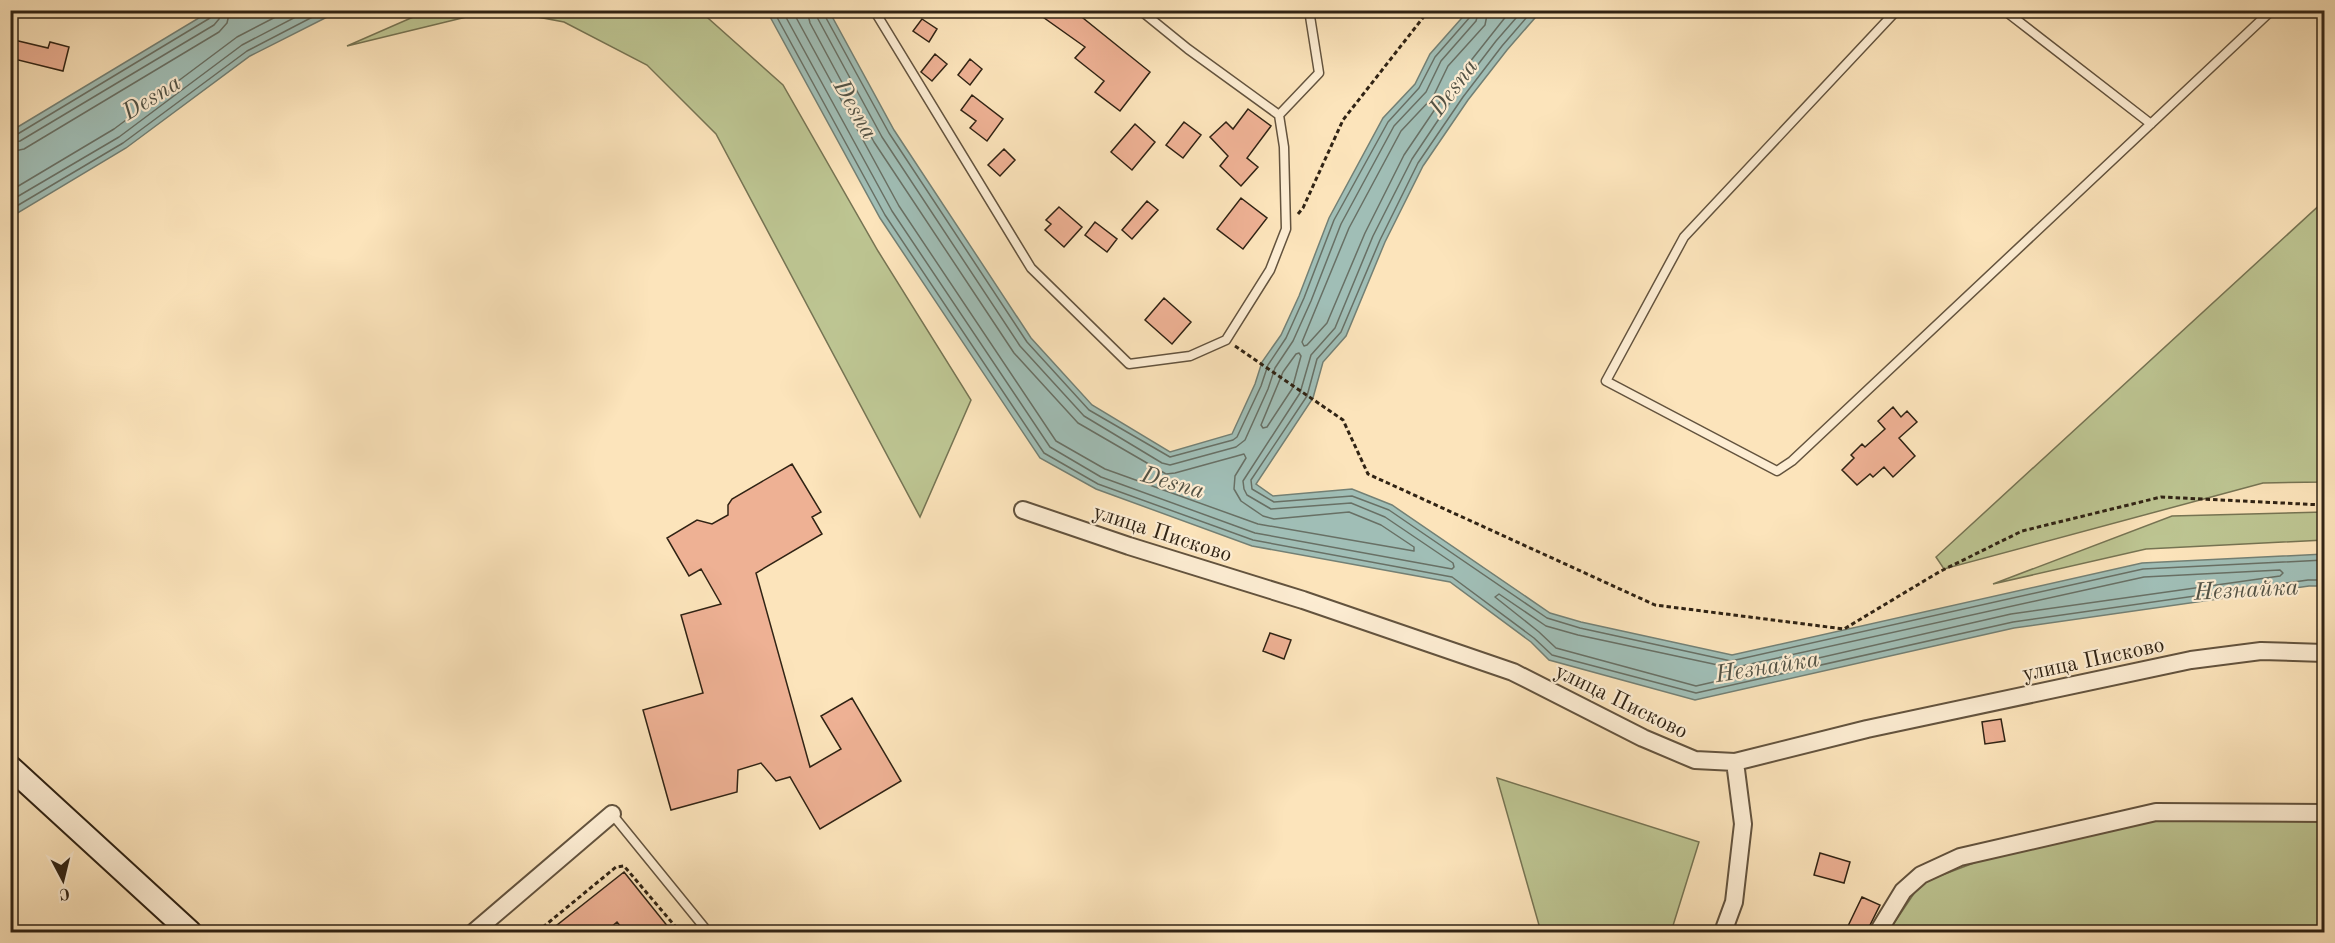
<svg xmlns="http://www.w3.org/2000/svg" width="2335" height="943" font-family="'Old Standard TT',serif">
  <rect width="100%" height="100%" fill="#fce4bb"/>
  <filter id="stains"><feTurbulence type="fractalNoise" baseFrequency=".00333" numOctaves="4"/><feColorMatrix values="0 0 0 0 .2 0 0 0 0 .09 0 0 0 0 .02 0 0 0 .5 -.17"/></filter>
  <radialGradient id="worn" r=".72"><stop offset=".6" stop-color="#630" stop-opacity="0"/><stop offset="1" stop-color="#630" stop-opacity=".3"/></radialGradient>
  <path fill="#bdc592" stroke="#767453" stroke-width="1.5" d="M427,10L491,11L347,46L427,11Z
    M506,11H700L783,85L878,251L971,400L920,517L716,134L647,65L564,22Z
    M2324,201V482L2263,483L1944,569L1936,557Z
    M2324,512V540L2146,549L1993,584L2172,516Z
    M1497,778L1699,842L1671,932H1541Z
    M2324,815V932H1888L1921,883L2087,820Z"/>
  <path fill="#a0beb6" stroke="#738075" stroke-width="1.5" d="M212,10L339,11L250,56L126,148L11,217V131Z
    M763,11H829L894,130L1031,338L1092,405L1170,452L1232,434L1255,384L1262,362L1281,335L1299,296L1329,218L1383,118L1415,84L1430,54L1468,11H1541L1507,50L1468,100L1423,166L1385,242L1346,336L1323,362L1313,398L1256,484L1273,496L1352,489L1392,505L1550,613L1581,622L1732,655L2142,563L2324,554V586H2309L2014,628L1695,700L1549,660L1531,642L1450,582L1252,546L1096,489L1040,458L880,218L769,15Z"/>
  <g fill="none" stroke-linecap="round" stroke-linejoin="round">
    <path stroke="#687065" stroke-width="1.5" d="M773,10L885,215L1044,453L1098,484L1253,540L1452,577L1534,638L1552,655L1696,693L2013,622L2308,580H2324
      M782,10L892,211L1050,447L1101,477L1255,533L1452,569L1454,567L1453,563L1385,517L1351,503L1271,509L1247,495L1244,489L1243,481L1300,393L1311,355L1335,328L1373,236L1412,159L1457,92L1496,41L1523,10
      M792,10L899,206L1056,441L1105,469L1258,524L1414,551V547L1381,525L1349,512L1274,519L1263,516L1241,501L1234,489L1235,476L1246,458L1244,454L1175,473L1166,474L1078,423L1014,353L874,142L810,23L807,10
      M816,10L818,19L882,137L1020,346L1084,416L1162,463L1170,465L1236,447L1245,440L1268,389L1275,368L1293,341L1311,301L1341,224L1394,126L1426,92L1441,61L1476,21L1479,10
      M824,10L825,16L889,133L1027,342L1089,410L1170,457L1233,440L1237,437L1261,386L1268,365L1286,338L1304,298L1334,220L1388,122L1419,88L1435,57L1470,17L1472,10
      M1488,10L1485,25L1448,66L1433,97L1401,131L1349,228L1302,342L1304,346L1307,345L1327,323L1365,233L1404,155L1450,87L1511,10
      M1533,10L1502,46L1463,97L1418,163L1380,240L1341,332L1317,359L1307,396L1251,480L1252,489L1274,502L1352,496L1389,510L1547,618L1580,628L1731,661L2143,569L2324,560
      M10,136L16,135L210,18L213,10
      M10,143L20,141L214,25L219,19L221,10
      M10,152L24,149L219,32L227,23L230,10
      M10,191L114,129L237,37L289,10
      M10,201L119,137L242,45L309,10
      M10,210L123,143L247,51L326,10
      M1299,353L1301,356L1292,389L1267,427L1263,428L1261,425L1283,372L1296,354Z
      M2280,570L2283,573L2280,576L2011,614L1696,686L1556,648L1539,632L1495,597L1499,594L1546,626L1578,635L1732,668L2144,577Z"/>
  </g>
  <path fill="#eeb194" stroke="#302314" stroke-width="1.5" d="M1033,10H1073L1150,72L1120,111L1095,92L1104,81L1075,58L1085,47Z
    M922,19L937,29L929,42L913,31Z
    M10,39L48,48L50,42L69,47L63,71L10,58Z
    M935,54L947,64L932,81L921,72Z
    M970,59L982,69L970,85L958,75Z
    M972,95L1003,119L987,141L970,128L976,121L961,110Z
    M1248,109L1271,126L1247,158L1258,167L1241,186L1220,166L1228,156L1210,137L1226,122L1233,129Z
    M1184,122L1201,135L1183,158L1166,145Z
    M1135,124L1155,142L1132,170L1111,152Z
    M1004,149L1015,160L1000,176L988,165Z
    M1241,198L1267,218L1243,249L1217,229Z
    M1147,201L1158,210L1132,239L1122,230Z
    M1059,207L1082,227L1064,247L1045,230L1051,224L1046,220Z
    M1095,222L1117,239L1107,252L1085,235Z
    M1164,298L1191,322L1172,344L1145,320Z
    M1893,407L1901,417L1907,411L1917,422L1899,438L1915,456L1893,477L1884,467L1873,477L1870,474L1857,485L1842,470L1854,458L1851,455L1862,444L1865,447L1885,429L1878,421Z
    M792,464L821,512L812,517L822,534L756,573L810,767L841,749L821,716L852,698L901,781L820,829L790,777L776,781L761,763L738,770L737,792L671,810L643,710L703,693L681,615L721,604L701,569L689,576L667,538L697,520L712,524L728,515V505L732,499Z
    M1270,633L1291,640L1284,659L1263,651Z
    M2001,719L2005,741L1985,744L1982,722Z
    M1820,853L1850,862L1844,883L1814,875Z
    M624,872L673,933H626L617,922L604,933H547Z
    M1862,897L1880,905L1866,933L1848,926Z"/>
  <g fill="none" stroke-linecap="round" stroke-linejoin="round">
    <g stroke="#63533e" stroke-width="11">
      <path id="lane" d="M874,10L1031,268L1129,364L1190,356L1226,340L1270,270L1286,229L1284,147L1279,115
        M1140,10L1188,49L1279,115L1319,73L1309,10
        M1897,10L1684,237L1606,381L1777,471L1792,461L2272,10
        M2004,10L2151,124
        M612,814L708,932"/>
    </g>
    <g stroke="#63533e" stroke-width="20">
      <path id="street" d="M1023,510L1129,546L1303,600L1513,672L1643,738L1695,760L1735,762L1867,729L2191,660L2261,651L2324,653
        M474,932L612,814
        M1723,932L1734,902L1743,824L1735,762
        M1878,932L1903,891L1921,875L1960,857L2156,812L2324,813"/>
    </g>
    <g stroke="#302314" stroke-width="26">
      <path id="secondary" d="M10,767L190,932"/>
    </g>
    <path stroke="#302314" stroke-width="3" stroke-dasharray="4.5 3" stroke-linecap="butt" d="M1298,214L1303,208L1343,120L1429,10
      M1235,346L1343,420L1368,474L1655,605L1844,629L1939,572L2022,531L2161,497L2323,505
      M537,932L616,867L624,866L680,932"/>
    <use href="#lane" stroke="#fdedd3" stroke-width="8"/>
    <use href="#street" stroke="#fdedd3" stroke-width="16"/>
    <use href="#secondary" stroke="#fdedd3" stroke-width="22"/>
  </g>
  <g text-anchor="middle" stroke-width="4.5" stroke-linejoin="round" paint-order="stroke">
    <g font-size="22" fill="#302314" stroke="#fdedd3">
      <text transform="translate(1163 532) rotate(18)" y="8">улица Писково</text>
      <text transform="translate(2093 658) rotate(-12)" y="8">улица Писково</text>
      <text transform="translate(1622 700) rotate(26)" y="8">улица Писково</text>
    </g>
    <g font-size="24" font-style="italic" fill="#525245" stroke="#fdedd3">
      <text transform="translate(1453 87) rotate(-53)" y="8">Desna</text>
      <text transform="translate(151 97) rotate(-32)" y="8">Desna</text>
      <text transform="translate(856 109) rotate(60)" y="8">Desna</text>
      <text transform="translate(1173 482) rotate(16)" y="8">Desna</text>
      <text transform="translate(2246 589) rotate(-3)" y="8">Незнайка</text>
      <text transform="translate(1767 666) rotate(-9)" y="8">Незнайка</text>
    </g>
  </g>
  <rect width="2335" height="943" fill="none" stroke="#fce4bb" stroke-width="36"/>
  <rect x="12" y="12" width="2311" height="919" fill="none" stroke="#302314" stroke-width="3"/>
  <rect x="18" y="18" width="2299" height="907" fill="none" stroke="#302314" stroke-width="1.5"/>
  <g transform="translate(63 880) rotate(173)" stroke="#fdedd3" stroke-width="4.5" paint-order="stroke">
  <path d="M0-4.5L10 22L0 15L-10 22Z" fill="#302314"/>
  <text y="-9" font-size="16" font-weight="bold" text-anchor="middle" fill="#302314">С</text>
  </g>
  <rect width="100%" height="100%" filter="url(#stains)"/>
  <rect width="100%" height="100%" fill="url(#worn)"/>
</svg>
